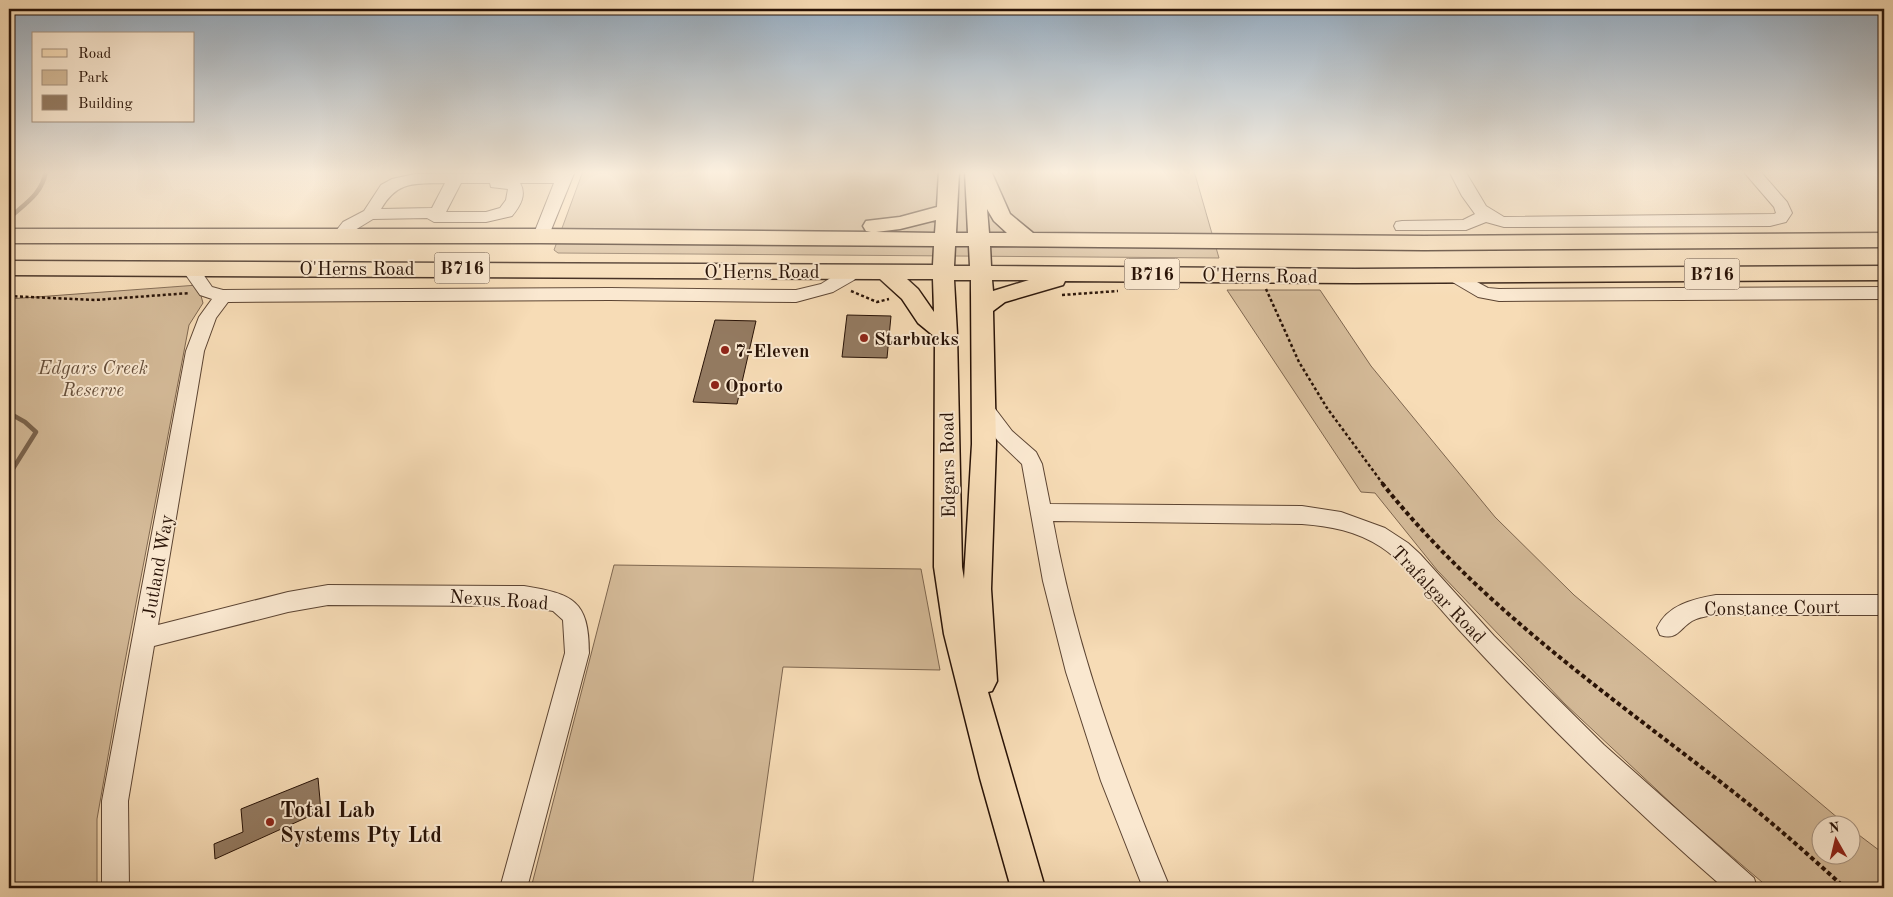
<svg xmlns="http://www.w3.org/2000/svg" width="1893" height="897" font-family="'Old Standard TT',serif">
  <rect width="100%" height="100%" fill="#f7dcb6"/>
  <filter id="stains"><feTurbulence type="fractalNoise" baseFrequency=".004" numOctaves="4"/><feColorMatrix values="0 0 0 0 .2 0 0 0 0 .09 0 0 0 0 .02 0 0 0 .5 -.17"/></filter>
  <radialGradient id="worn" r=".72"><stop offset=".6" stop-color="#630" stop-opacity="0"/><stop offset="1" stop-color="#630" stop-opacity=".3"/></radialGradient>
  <path fill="#d4ba98" stroke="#7e664f" d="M583,171H1194L1219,258L558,253L554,250Z
    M198,285L203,303L189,325L122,677L97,819V888H9V299Z
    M1227,290H1320L1371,366L1495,517L1574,595L1845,824H1820V854H1850L1851,829L1884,854V888H1769L1688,819L1565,704L1437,570L1375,493L1361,492Z
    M614,565L921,569L940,670L783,667L752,888H531Z"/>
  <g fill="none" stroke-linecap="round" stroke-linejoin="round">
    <path stroke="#7a624c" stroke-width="4.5" d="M9,218C26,203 42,194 46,171
      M9,413L25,422L36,432L9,475"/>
  </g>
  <path fill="#947b62" stroke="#281206" d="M847,315L891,316L887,358L842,357Z
    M715,320L756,321L737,404L693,402Z
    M318,778L321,811L215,859L214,844L243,832L241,809Z"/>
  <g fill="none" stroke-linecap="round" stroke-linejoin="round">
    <g stroke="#5c4432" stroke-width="2">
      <path id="minor" d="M559,171H575L547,240L541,241L535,240L533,236L554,183H520C527,195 520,206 512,216L486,222H434L427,218L373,219L355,230L346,240L340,241L334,240L332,236L343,222L364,211L381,185L392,179L415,174L558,173ZM445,183L432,208L381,209C398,180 415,184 445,183ZM461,183H490L491,187L508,189L506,200L500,208L486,212H446Z
        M1449,171H1465L1486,206L1504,217L1774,214L1776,213L1774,207L1743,171H1760L1787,202L1792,213L1786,222L1770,226L1504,227L1486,222L1466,230H1396L1394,226L1396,222L1402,221L1463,220L1475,214L1462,196Z
        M190,262L196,264L212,287L223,290L610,288L796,290L821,284L848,267L854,265L860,267L863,271L854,280L833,292L796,302L610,300L228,302L216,318L204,351L158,625L288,592L328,585L524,586C573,594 589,600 589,653L527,888H500L565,653L563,620L553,611L524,606L328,605L288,612L154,646L128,801L129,888H102V801L186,351L199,317L212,299L200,295L181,268L184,264Z
        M1455,270L1488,288L1499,289L1884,287V299L1499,301L1478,297L1449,280L1446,276L1449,272Z
        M983,400L990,402L1012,431L1036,452L1042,464L1050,504L1302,506L1341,512L1385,528L1408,543L1420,554L1494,636L1604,745L1754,878L1757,888H1724C1641,816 1562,740 1487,660C1468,640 1449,619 1431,598C1416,580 1401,560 1381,547C1357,531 1330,526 1302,524L1053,521C1076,648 1120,768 1170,888H1143L1101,781L1066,672L1043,581L1022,464L998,441L976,412L973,407L976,402Z
        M1716,595H1884V615H1716C1708,616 1699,617 1692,621C1679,629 1677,641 1660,635L1657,628C1667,605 1693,599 1716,595Z"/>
    </g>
    <g stroke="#281206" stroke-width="3">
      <path id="major" d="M939,171H959L956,233H968L965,171H991L1010,214L1033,233L1424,236L1884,233V247L1424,250L990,246L991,266L1355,269L1884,266V280L1355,283L1065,281L1063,285L1005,302L993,311L996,444L991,589L997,681L992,691L988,692L1045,888H1011L980,778L944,634L934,567L935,337L918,323L902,299L880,279L9,275V261L933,265L934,246L541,243H9V229H541L871,232L866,231L863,226L866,221L900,217L937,207ZM987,209L994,221L1007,233H989ZM936,220L935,233L876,232L900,229ZM955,246H969L970,266H954ZM907,279H933L934,312L918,289ZM954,280H971V290L972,444L964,579L962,567L957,334ZM992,280H1029L993,291Z"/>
    </g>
    <path stroke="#281206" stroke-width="2.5" stroke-dasharray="3 2.5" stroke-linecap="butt" d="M1266,289L1299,362L1327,408L1383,484
      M851,291L877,302L889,299
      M1062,295L1118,291
      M9,296L95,300L190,293"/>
    <path stroke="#281206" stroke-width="4" stroke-dasharray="4.5 3" stroke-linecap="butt" d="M1382,483C1481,608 1612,697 1736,794C1774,824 1810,856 1845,888"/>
    <use href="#minor" fill="#fae8d0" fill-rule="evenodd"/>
    <use href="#major" fill="#f7dcb6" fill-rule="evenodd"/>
  </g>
  <linearGradient id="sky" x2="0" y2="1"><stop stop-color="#92a8bc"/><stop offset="0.58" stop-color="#fbefde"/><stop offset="1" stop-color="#fbefde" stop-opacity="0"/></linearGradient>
  <rect width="1893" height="297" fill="url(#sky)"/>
  <g fill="#8f2418" stroke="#fae8d0" stroke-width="2">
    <circle cx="864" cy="338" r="5"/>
    <circle cx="725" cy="350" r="5"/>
    <circle cx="715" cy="385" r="5"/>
    <circle cx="270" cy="822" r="5"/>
  </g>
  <g text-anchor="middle" stroke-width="4" stroke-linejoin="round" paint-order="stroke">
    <g fill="#fae8d0" stroke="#675243" stroke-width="1">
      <rect x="434.5" y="252.5" width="55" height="31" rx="4"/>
      <rect x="1124.5" y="258.5" width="55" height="31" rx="4"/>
      <rect x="1684.5" y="258.5" width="55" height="31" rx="4"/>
    </g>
    <g font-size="18" font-weight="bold" fill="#281206">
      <text x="462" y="274">B716</text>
      <text x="1152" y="280">B716</text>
      <text x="1712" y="280">B716</text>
    </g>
    <g font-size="19" fill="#281206" stroke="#fae8d0">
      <text x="357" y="275">O'Herns Road</text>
      <text x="762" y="278">O'Herns Road</text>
      <text transform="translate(1260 275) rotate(1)" y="7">O'Herns Road</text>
      <text transform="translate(947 465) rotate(-91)" y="7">Edgars Road</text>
      <text transform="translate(157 566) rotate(-80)" y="7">Jutland Way</text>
      <text transform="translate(1439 594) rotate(46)" y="7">Trafalgar Road</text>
      <text transform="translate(499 599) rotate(4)" y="7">Nexus Road</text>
      <text transform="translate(1772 607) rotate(-1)" y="7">Constance Court</text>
    </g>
    <g font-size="19" font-weight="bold" fill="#281206" stroke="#fae8d0" text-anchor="start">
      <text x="874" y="345">Starbucks</text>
      <text x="735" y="357">7-Eleven</text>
      <text x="725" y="392">Oporto</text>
    </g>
    <g font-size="19" font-style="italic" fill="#644d39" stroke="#fae8d0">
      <text x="93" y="374">Edgars Creek<tspan x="93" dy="22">Reserve</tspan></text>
    </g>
    <g font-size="22" font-weight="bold" fill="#281206" stroke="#fae8d0" text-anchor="start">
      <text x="280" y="817">Total Lab<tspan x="280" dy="25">Systems Pty Ltd</tspan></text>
    </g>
  </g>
  <rect width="1893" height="897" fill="none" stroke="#f7dcb6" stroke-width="30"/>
  <rect x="10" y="10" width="1873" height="877" fill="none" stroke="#281206" stroke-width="2.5"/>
  <rect x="15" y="15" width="1863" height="867" fill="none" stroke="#281206"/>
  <rect x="32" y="32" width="162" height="90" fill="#fae8d0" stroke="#a6927f"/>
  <rect x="42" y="49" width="25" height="8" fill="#f7dcb6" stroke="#a6927f"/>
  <text x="78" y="58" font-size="15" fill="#281206">Road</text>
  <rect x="42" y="70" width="25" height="15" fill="#d4ba98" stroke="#a6927f"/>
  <text x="78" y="82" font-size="15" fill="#281206">Park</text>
  <rect x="42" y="95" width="25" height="15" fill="#947b62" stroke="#a6927f"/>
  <text x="78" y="108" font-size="15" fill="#281206">Building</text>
  <g transform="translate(1836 840) rotate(352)"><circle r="24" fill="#fae8d0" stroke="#a6927f"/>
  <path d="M0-4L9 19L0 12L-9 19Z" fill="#8f2418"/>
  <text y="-8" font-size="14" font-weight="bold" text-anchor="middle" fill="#281206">N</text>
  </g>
  <rect width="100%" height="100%" filter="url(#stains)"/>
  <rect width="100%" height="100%" fill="url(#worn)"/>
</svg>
